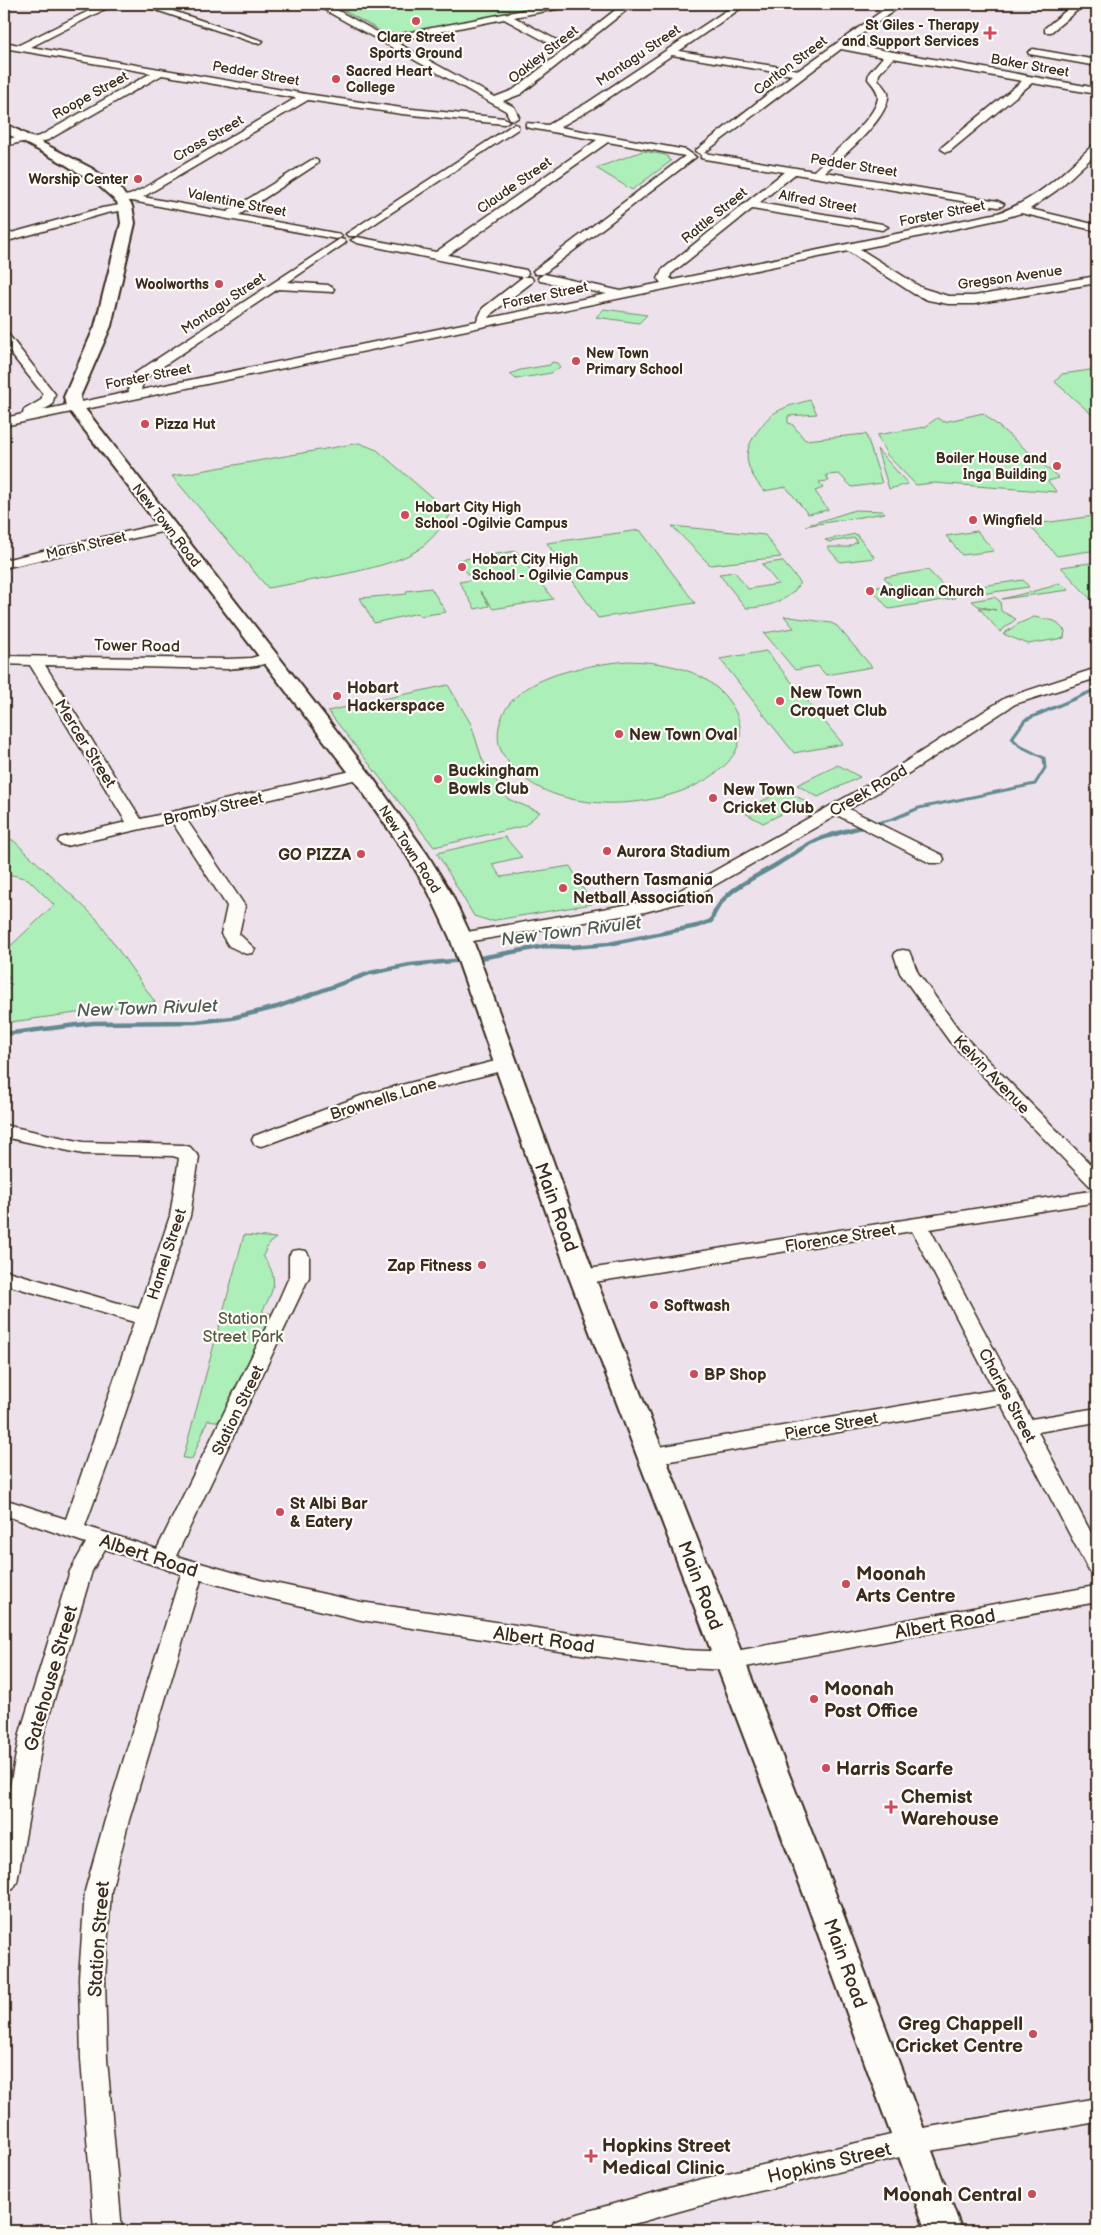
<svg xmlns="http://www.w3.org/2000/svg" width="1101" height="2235" font-family="'Balsamiq Sans',sans-serif">
  <rect width="100%" height="100%" fill="#ede2eb"/>
  <filter id="ink" filterUnits="userSpaceOnUse"><feTurbulence type="fractalNoise" baseFrequency=".02" numOctaves="2"/><feDisplacementMap in="SourceGraphic" scale="10" xChannelSelector="R" yChannelSelector="G"/><feConvolveMatrix kernelMatrix="1 2 1 2 8 2 1 2 1" color-interpolation-filters="sRGB"/></filter>
  <g filter="url(#ink)">
    <path fill="#acefb9" stroke="#748c6c" d="M349,4H555L404,34L384,33L341,9Z
      M643,151L666,155L671,161L632,190L596,168Z
      M604,309L647,315L639,323L596,317Z
      M552,362L557,363L560,367L551,373L516,379L510,374L520,370L550,365Z
      M1097,369V419L1055,382L1062,374Z
      M810,400L817,414L788,416V423L792,424L805,440L866,434L882,483L852,487L839,474L826,475L829,481L819,482L823,488L815,491L828,510L808,514L786,487L764,491C745,468 740,453 760,428C765,421 771,414 780,410C789,405 800,403 810,400Z
      M983,413L1059,478L1048,481L1057,492L934,483L916,485L887,455L877,435L925,427L937,418L944,422Z
      M359,443L377,450L451,514C443,525 434,537 423,546C398,569 304,581 268,588L172,476Z
      M877,449L908,484L889,489Z
      M855,510L882,511L885,513L805,526Z
      M1094,516L1097,519V550L1057,556L1029,525Z
      M672,526L765,535L781,557L710,565Z
      M640,530L695,603L598,618L547,543Z
      M977,531L994,551L962,555L946,536Z
      M856,534L875,558L840,562L827,547H848L857,542L855,538L829,542L825,540Z
      M516,551L553,599L493,609L480,591L489,606L475,609L459,582L472,580L458,560Z
      M782,561L800,582C792,601 765,608 746,608L719,574L735,572L748,589L778,584L762,564Z
      M1097,562V606L1061,567Z
      M928,570L955,598L889,609L871,588L891,585L884,577Z
      M1023,580L1029,587L987,593L981,586Z
      M1059,583L1069,590L1002,599L1050,587Z
      M431,588L446,612L420,616L418,613L374,623L360,598L407,594L406,591Z
      M994,597L1000,601L1001,611L1016,619L1000,632L979,608L996,610L978,606L972,601Z
      M784,616L831,623L837,626L872,667L826,675L818,666L795,670L764,633L794,628Z
      M1034,617L1055,621L1065,631L1064,638L1028,644L1003,634L1018,624Z
      M766,651L843,744L794,753L720,659Z
      M628,661C663,662 700,668 724,695C805,788 562,851 504,756C498,747 497,736 499,727C508,676 586,665 628,661Z
      M448,685L471,724L482,759L508,799L540,812L524,826L434,847L328,711Z
      M838,765L860,777L818,797L797,785Z
      M785,790L807,802L763,823L741,811Z
      M4,835L14,841L96,918L155,1002L4,1023V993L12,984L5,983L10,977L4,975V952L54,905L28,879L4,873Z
      M505,837L522,857L492,864L501,877L570,866L592,904L490,921L474,916L437,853Z
      M244,1235L276,1238L268,1244L263,1256C280,1280 274,1288 262,1312L275,1314L222,1422L208,1420L192,1459L183,1458Z"/>
    <g fill="none" stroke-linecap="round" stroke-linejoin="round">
      <path stroke="#638990" stroke-width="3" d="M869,825L893,819L919,808L1035,784L1045,768L1044,758L1020,746L1012,738L1025,720L1097,689"/>
      <path stroke="#638990" stroke-width="4.5" d="M475,959L545,946L572,947L609,944L697,926L711,921C722,889 752,880 779,863C791,856 802,847 815,841C833,833 855,829 874,824
        M4,1034L93,1023L196,1022L232,1018L277,1007L370,973L410,965L463,960"/>
      <g stroke="#3b2a1e" stroke-width="3">
        <path id="minor" d="M103,4H115L31,47L306,94L402,108L504,118L509,121L504,124L402,114L308,100L143,197L227,212L313,159L317,160L318,162L317,164L239,215L340,234L342,236L340,238L336,239L132,201H118L116,199L118,197L130,195L146,187L296,98L162,75L48,140L32,144L27,141L4,146V140L25,135L30,138L40,136L151,73L4,48V42L19,45Z
          M138,4H152L263,41L261,43H255Z
          M314,4H326L386,37L554,4H572L567,7L514,17L560,42V46L556,47L504,19L394,41L495,97L513,90L623,4H634L521,94L503,101L514,107L519,117L514,120L510,119L506,111Z
          M736,4H747L679,51L799,70L892,4H903L848,44L1097,88V94L1032,83L950,151L946,152L941,149L942,147L1022,81L893,58L879,74L878,79L888,93C891,117 842,157 825,172L998,201L1004,204L1002,206L998,207L795,174L759,203L882,224L888,227L882,230L752,209L671,274L670,278L673,280L998,213C1037,200 1064,172 1093,145L1097,144V153L1057,190L1030,209L1097,225V231L1021,213L1001,219L860,249L922,288L948,296H974L1097,276V283L974,304H948L928,300L914,294L848,251L4,426V418L23,414L24,410L41,400L43,394L4,345V333L8,334L55,394L52,405L43,410L129,392L128,387L134,374L340,239L344,240L346,242L344,244L288,282L328,285L334,289L332,292L278,289L144,379L141,390L477,321L483,308L523,277H531L533,280L531,283L492,313L489,318L607,294L540,281L538,278L544,274L621,291L661,283L658,279L662,270L784,172L705,159L701,158V154L695,151L792,75L672,55L595,107L560,127L686,150L696,157L543,274H535L533,271L685,156L608,142L448,255L526,270L528,273L526,276L522,277L357,243L351,240L357,237L436,252L597,140L530,128L526,127V123L548,125L587,103ZM841,49L883,57L869,73L868,79C872,84 877,89 878,96C879,116 829,157 814,171L704,153Z
          M1074,4H1085L1051,32H1045V28Z
          M1033,49L1097,60V66L1029,54L1028,52Z
          M514,124L518,125V129L356,236H348L346,234Z
          M126,204L132,207L130,209L107,213L4,242V235L102,208Z
          M169,522L176,526L174,529L4,568V560Z
          M268,653L273,654L275,657C267,668 241,667 228,669L45,665L141,819L360,769L366,771L368,774L366,777L186,819L245,906L239,934L255,949L252,953L246,954L229,946L221,934L227,906L172,822L66,846L60,844L58,841L60,838L126,822L30,665L4,664V656L228,659L251,658Z
          M1097,668V678L1015,704L892,784L849,809L942,855L944,859L942,863H930L837,815L687,901L645,912L461,943L455,942L452,938L455,934L461,933L643,902L675,893L880,778L1005,698Z
          M903,950L909,951L918,973L962,1034L1097,1171V1188L1090,1186L950,1042L900,973L894,955L897,951Z
          M507,1058L513,1060L516,1064L513,1068L380,1102L268,1144L261,1146L254,1144L252,1140L254,1136L366,1094Z
          M4,1125L83,1142L183,1145L190,1147L199,1157L190,1216L116,1441L85,1526L157,1549L275,1309L289,1277V1256L292,1251L299,1250L306,1251L309,1256V1277L176,1556L260,1580L361,1602L684,1650L730,1652L1095,1586H1097V1602L730,1670L684,1668L559,1651L361,1620L260,1596L201,1580L129,1820L111,1891L105,1978L107,2059L122,2231H94L81,2059L79,1978L85,1891L105,1820L181,1574L105,1549L92,1571L44,1733L17,1882L13,1889L4,1892V1818L20,1733L70,1571L86,1543L4,1515V1499L66,1519L134,1322L4,1284V1270L139,1309L170,1216L179,1158L173,1156L83,1154L4,1137Z
          M1097,1190V1202L930,1229L1031,1419L1097,1408V1422L1038,1432L1097,1544V1573L1089,1571L1001,1404L653,1464L645,1461L642,1456L645,1451L653,1448L994,1390L912,1231L582,1284L575,1282L572,1277L575,1272L582,1270Z
          M1097,2098V2122L912,2154L698,2206L608,2231H550L554,2222L564,2218L698,2180L912,2130Z"/>
      </g>
      <g stroke="#3b2a1e" stroke-width="4">
        <path id="major" d="M4,123L91,168L120,188L132,206L135,223L111,326L80,397L82,405L367,770L427,854L451,893L472,938L595,1277L833,1887L962,2231H926L801,1887L569,1277L450,938L429,893L406,854L353,778L66,406L64,397L95,326L121,223L119,209L117,202L97,184L63,163L4,132Z"/>
      </g>
      <use href="#minor" fill="#fdfcf7" fill-rule="evenodd"/>
      <use href="#major" fill="#fdfcf7" fill-rule="evenodd"/>
    </g>
  </g>
  <g fill="#d1495b" stroke="#fdfcf7" stroke-width="2">
    <circle cx="416" cy="21" r="5"/>
    <path d="M987.5 25.5h5v5h5v5h-5v5h-5v-5h-5v-5h5z"/>
    <circle cx="336" cy="79" r="5"/>
    <circle cx="138" cy="179" r="5"/>
    <circle cx="219" cy="284" r="5"/>
    <circle cx="576" cy="361" r="5"/>
    <circle cx="145" cy="424" r="5"/>
    <circle cx="1057" cy="466" r="5"/>
    <circle cx="405" cy="515" r="5"/>
    <circle cx="973" cy="520" r="5"/>
    <circle cx="462" cy="567" r="5"/>
    <circle cx="870" cy="591" r="5"/>
    <circle cx="337" cy="696" r="5"/>
    <circle cx="780" cy="701" r="5"/>
    <circle cx="619" cy="734" r="5"/>
    <circle cx="438" cy="779" r="5"/>
    <circle cx="713" cy="798" r="5"/>
    <circle cx="607" cy="851" r="5"/>
    <circle cx="361" cy="854" r="5"/>
    <circle cx="563" cy="888" r="5"/>
    <circle cx="482" cy="1265" r="5"/>
    <circle cx="654" cy="1305" r="5"/>
    <circle cx="694" cy="1374" r="5"/>
    <circle cx="280" cy="1512" r="5"/>
    <circle cx="846" cy="1584" r="5"/>
    <circle cx="814" cy="1699" r="5"/>
    <circle cx="826" cy="1768" r="5"/>
    <path d="M888.5 1799.5h5v5h5v5h-5v5h-5v-5h-5v-5h5z"/>
    <circle cx="1033" cy="2034" r="5"/>
    <path d="M588.5 2148.5h5v5h5v5h-5v5h-5v-5h-5v-5h5z"/>
    <circle cx="1032" cy="2194" r="5"/>
  </g>
  <g text-anchor="middle" stroke-width="4.5" stroke-linejoin="round" paint-order="stroke">
    <g font-size="14" font-weight="bold" fill="#3b2a1e" stroke="#fdfcf7" text-anchor="start">
      <text x="979" y="30" text-anchor="end">St Giles - Therapy<tspan x="979" dy="16">and Support Services</tspan></text>
      <text x="416" y="42" text-anchor="middle">Clare Street<tspan x="416" dy="16">Sports Ground</tspan></text>
      <text x="346" y="76">Sacred Heart<tspan x="346" dy="16">College</tspan></text>
      <text x="128" y="184" text-anchor="end">Worship Center</text>
      <text x="209" y="289" text-anchor="end">Woolworths</text>
      <text x="586" y="358">New Town<tspan x="586" dy="16">Primary School</tspan></text>
      <text x="155" y="429">Pizza Hut</text>
      <text x="1047" y="463" text-anchor="end">Boiler House and<tspan x="1047" dy="16">Inga Building</tspan></text>
      <text x="415" y="512">Hobart City High<tspan x="415" dy="16">School -Ogilvie Campus</tspan></text>
      <text x="983" y="525">Wingfield</text>
      <text x="472" y="564">Hobart City High<tspan x="472" dy="16">School - Ogilvie Campus</tspan></text>
      <text x="880" y="596">Anglican Church</text>
    </g>
    <g font-size="14" fill="#3b2a1e" stroke="#fdfcf7">
      <text transform="translate(543 54) rotate(-38)" y="5">Oakley Street</text>
      <text transform="translate(638 55) rotate(-34)" y="5">Montagu Street</text>
      <text transform="translate(790 65) rotate(-37)" y="5">Carlton Street</text>
      <text transform="translate(1030 65) rotate(10)" y="5">Baker Street</text>
      <text transform="translate(256 73) rotate(10)" y="5">Pedder Street</text>
      <text transform="translate(90 95) rotate(-29)" y="5">Roope Street</text>
      <text transform="translate(208 138) rotate(-30)" y="5">Cross Street</text>
      <text transform="translate(854 165) rotate(9)" y="5">Pedder Street</text>
      <text transform="translate(514 185) rotate(-35)" y="5">Claude Street</text>
      <text transform="translate(818 201) rotate(10)" y="5">Alfred Street</text>
      <text transform="translate(237 202) rotate(11)" y="5">Valentine Street</text>
      <text transform="translate(942 213) rotate(-11)" y="5">Forster Street</text>
      <text transform="translate(714 215) rotate(-39)" y="5">Rattle Street</text>
      <text transform="translate(1010 277) rotate(-8)" y="5">Gregson Avenue</text>
      <text transform="translate(545 295) rotate(-12)" y="5">Forster Street</text>
      <text transform="translate(223 303) rotate(-34)" y="5">Montagu Street</text>
      <text transform="translate(148 376) rotate(-11)" y="5">Forster Street</text>
      <text transform="translate(167 525) rotate(52)" y="5">New Town Road</text>
      <text transform="translate(86 545) rotate(-13)" y="5">Marsh Street</text>
      <text transform="translate(410 849) rotate(57)" y="5">New Town Road</text>
    </g>
    <g font-size="16" fill="#3b2a1e" stroke="#fdfcf7">
      <text transform="translate(137 645) rotate(1)" y="6">Tower Road</text>
      <text transform="translate(86 743) rotate(58)" y="6">Mercer Street</text>
      <text transform="translate(868 790) rotate(-30)" y="6">Creek Road</text>
      <text transform="translate(213 808) rotate(-13)" y="6">Bromby Street</text>
      <text transform="translate(992 1074) rotate(46)" y="6">Kelvin Avenue</text>
      <text transform="translate(383 1098) rotate(-17)" y="6">Brownells Lane</text>
      <text transform="translate(840 1237) rotate(-9)" y="6">Florence Street</text>
      <text transform="translate(166 1254) rotate(-72)" y="6">Hamel Street</text>
      <text transform="translate(1008 1395) rotate(62)" y="6">Charles Street</text>
      <text transform="translate(237 1410) rotate(-64)" y="6">Station Street</text>
      <text transform="translate(831 1425) rotate(-10)" y="6">Pierce Street</text>
    </g>
    <g font-size="16" font-weight="bold" fill="#3b2a1e" stroke="#fdfcf7" text-anchor="start">
      <text x="347" y="693">Hobart<tspan x="347" dy="18">Hackerspace</tspan></text>
      <text x="790" y="698">New Town<tspan x="790" dy="18">Croquet Club</tspan></text>
      <text x="629" y="740">New Town Oval</text>
      <text x="448" y="776">Buckingham<tspan x="448" dy="18">Bowls Club</tspan></text>
      <text x="723" y="795">New Town<tspan x="723" dy="18">Cricket Club</tspan></text>
      <text x="617" y="857">Aurora Stadium</text>
      <text x="351" y="860" text-anchor="end">GO PIZZA</text>
      <text x="573" y="885">Southern Tasmania<tspan x="573" dy="18">Netball Association</tspan></text>
      <text x="472" y="1271" text-anchor="end">Zap Fitness</text>
      <text x="664" y="1311">Softwash</text>
      <text x="704" y="1380">BP Shop</text>
      <text x="290" y="1509">St Albi Bar<tspan x="290" dy="18">&amp; Eatery</tspan></text>
    </g>
    <g font-size="16" fill="#575b45" stroke="#fdfcf7">
      <text x="243" y="1324">Station<tspan x="243" dy="18">Street Park</tspan></text>
    </g>
    <g font-size="18" font-style="italic" fill="#4f5a57" stroke="#fdfcf7">
      <text transform="translate(571 931) rotate(-7)" y="6">New Town Rivulet</text>
      <text transform="translate(147 1008) rotate(-2)" y="6">New Town Rivulet</text>
    </g>
    <g font-size="19" fill="#3b2a1e" stroke="#fdfcf7">
      <text transform="translate(557 1207) rotate(70)" y="7">Main Road</text>
      <text transform="translate(149 1555) rotate(18)" y="7">Albert Road</text>
      <text transform="translate(701 1585) rotate(69)" y="7">Main Road</text>
      <text transform="translate(945 1623) rotate(-10)" y="7">Albert Road</text>
      <text transform="translate(544 1639) rotate(8)" y="7">Albert Road</text>
      <text transform="translate(50 1678) rotate(-74)" y="7">Gatehouse Street</text>
      <text transform="translate(98 1939) rotate(-86)" y="7">Station Street</text>
      <text transform="translate(846 1963) rotate(70)" y="7">Main Road</text>
      <text transform="translate(829 2162) rotate(-13)" y="7">Hopkins Street</text>
    </g>
    <g font-size="19" font-weight="bold" fill="#3b2a1e" stroke="#fdfcf7" text-anchor="start">
      <text x="856" y="1580">Moonah<tspan x="856" dy="22">Arts Centre</tspan></text>
      <text x="824" y="1695">Moonah<tspan x="824" dy="22">Post Office</tspan></text>
      <text x="836" y="1775">Harris Scarfe</text>
      <text x="901" y="1803">Chemist<tspan x="901" dy="22">Warehouse</tspan></text>
      <text x="1023" y="2030" text-anchor="end">Greg Chappell<tspan x="1023" dy="22">Cricket Centre</tspan></text>
      <text x="602" y="2152">Hopkins Street<tspan x="602" dy="22">Medical Clinic</tspan></text>
      <text x="1022" y="2201" text-anchor="end">Moonah Central</text>
    </g>
  </g>
  <rect width="1101" height="2235" fill="none" stroke="#fdfcf7" stroke-width="20"/>
  <rect x="10" y="10" width="1081" height="2215" fill="none" stroke="#3b2a1e" stroke-width="2" filter="url(#ink)"/>
</svg>
